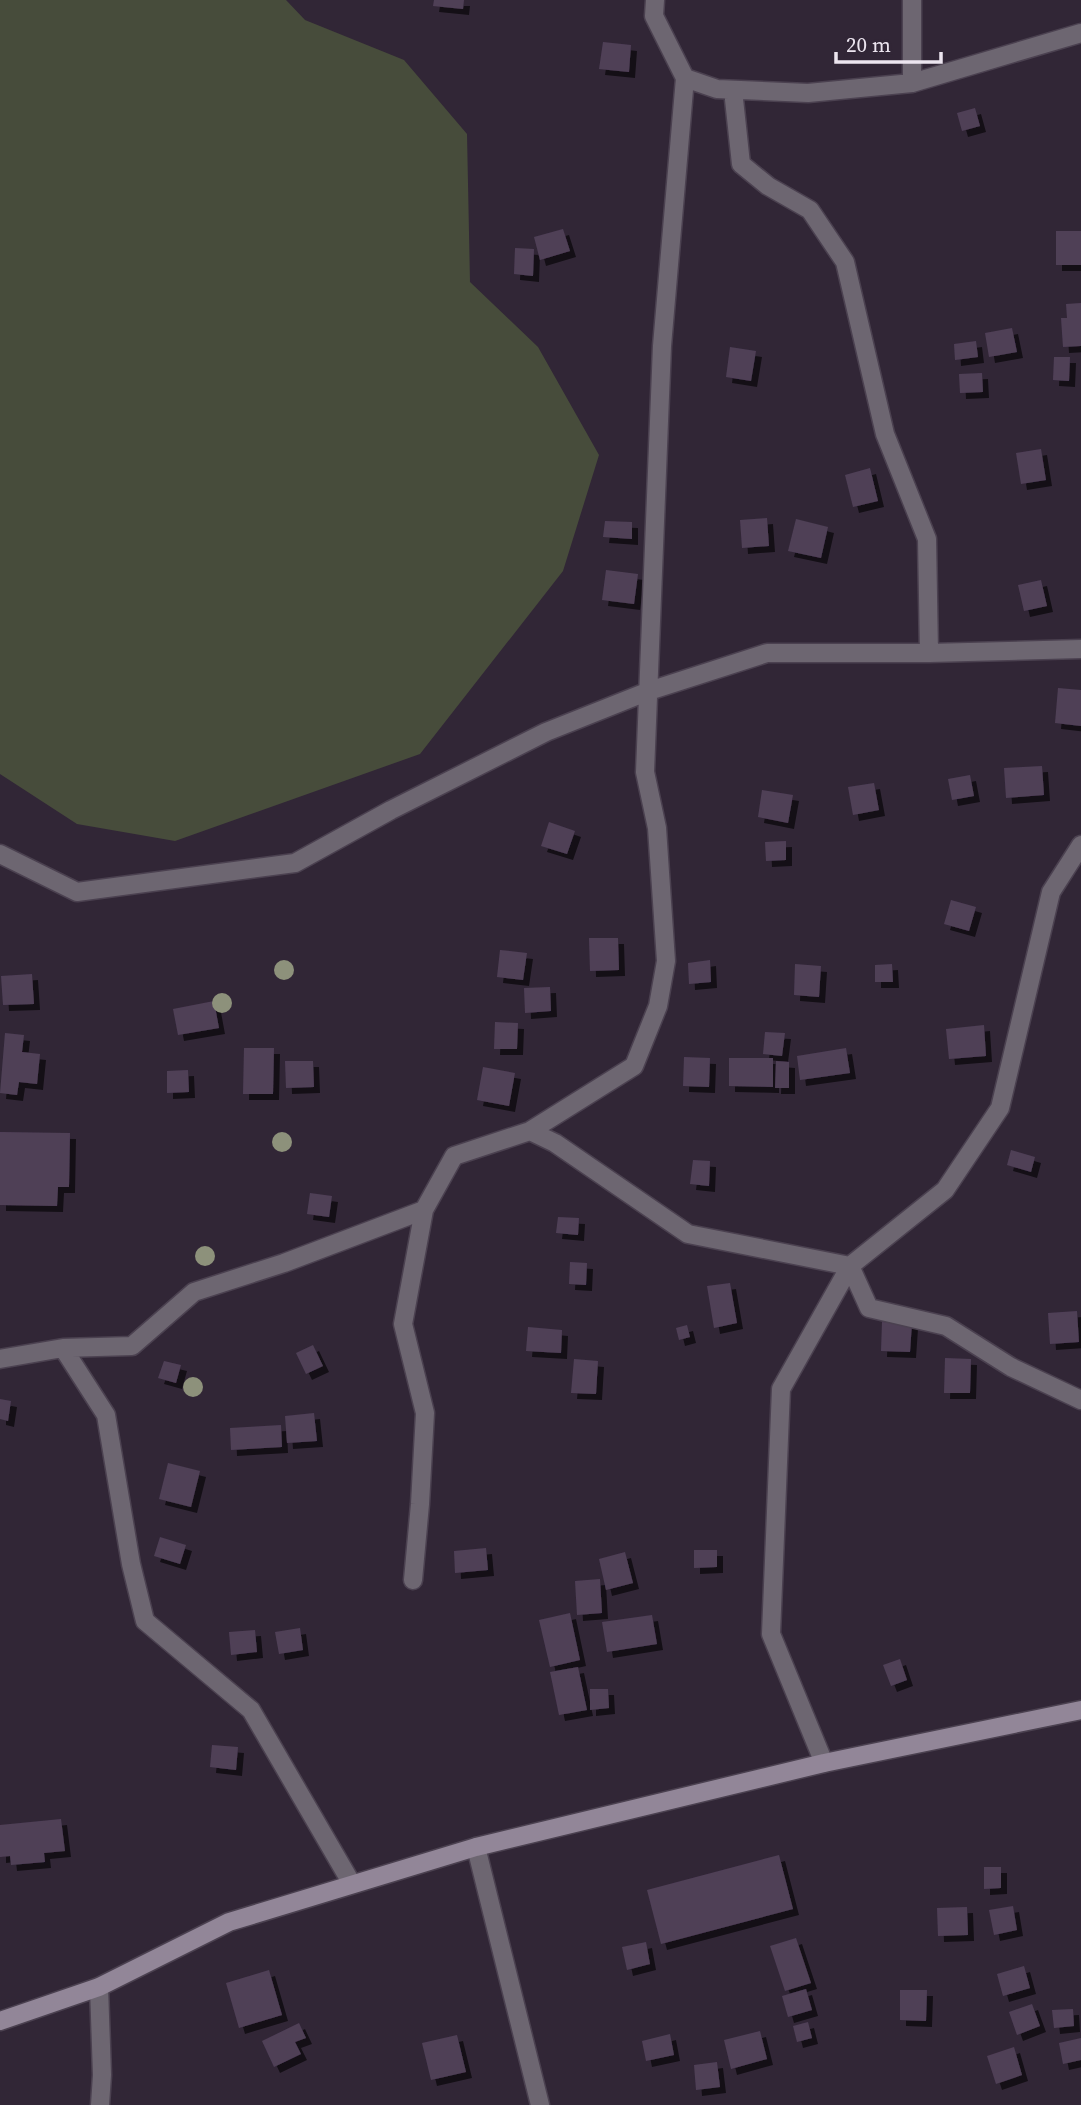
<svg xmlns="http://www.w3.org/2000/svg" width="1081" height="2105" font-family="'Source Serif 4',serif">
  <defs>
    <filter id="shadow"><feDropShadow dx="6" dy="6" stdDeviation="0" flood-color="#0009"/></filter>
  </defs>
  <rect width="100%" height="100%" fill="#312636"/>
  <path fill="#474c3b" d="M0,0H286L305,20L404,60L467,134L470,282L538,347L599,455L563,571L420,754L175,841L77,824L0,774Z"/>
  <path fill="#4f3f57" filter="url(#shadow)" d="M434,0H464L463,9L433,6Z
    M603,42L631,45L629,72L599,69Z
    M975,108L980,126L962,131L957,113Z
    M563,229L570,251L540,260L534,237Z
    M1056,231H1081V265H1056Z
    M515,248L534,249L533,276L514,274Z
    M1081,303V346L1063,347L1061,318H1067L1066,304Z
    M1012,328L1017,352L989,357L985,333Z
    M976,341L978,357L955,360L954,344Z
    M730,347L756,351L751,381L726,377Z
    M1054,357H1070L1069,381L1053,380Z
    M982,373L983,392L960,393L959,374Z
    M1041,449L1046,480L1021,484L1016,453Z
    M870,468L878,501L853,507L845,475Z
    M767,518L769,546L742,548L740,520Z
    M796,519L828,527L821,558L788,551Z
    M605,521L632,522V539L603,537Z
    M606,570L638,574L634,604L602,600Z
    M1041,580L1047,606L1024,611L1018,585Z
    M1058,688L1081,690V726L1055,723Z
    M1042,766L1044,795L1006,798L1004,768Z
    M970,775L974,796L952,800L948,779Z
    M874,783L879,810L853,815L848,787Z
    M762,790L793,795L788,823L758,817Z
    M549,822L575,831L567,854L541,846Z
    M786,841V860L766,861L765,842Z
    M951,900L976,907L969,931L944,924Z
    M589,938H618L619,970L590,971Z
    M500,950L527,953L523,980L497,977Z
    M710,960L711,982L689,984L688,963Z
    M795,964L821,966L819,997L794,995Z
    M892,964L893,982H875V965Z
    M32,974L34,1004L3,1005L1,976Z
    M550,987L551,1011L525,1013L524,988Z
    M214,1001L219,1028L178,1035L173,1009Z
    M495,1022L518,1023L517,1049H494Z
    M984,1025L986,1056L949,1059L946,1029Z
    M765,1032L785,1033L782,1056L763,1054Z
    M5,1033L24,1035L22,1052L40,1054L37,1084L19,1082L17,1095L0,1093Z
    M244,1048H274L273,1094H243Z
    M846,1048L850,1073L800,1080L797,1056Z
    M684,1057L710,1058L709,1087L683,1086Z
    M729,1058H773V1087L729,1086Z
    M285,1061H313L314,1087L286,1088Z
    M776,1061L789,1062V1088H775Z
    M483,1067L515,1073L509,1106L477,1100Z
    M188,1070L189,1092L167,1093V1071Z
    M0,1132L70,1133L69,1187H58L57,1206L0,1205Z
    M1011,1150L1035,1157L1031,1172L1007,1165Z
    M693,1160L710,1161L709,1186L690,1184Z
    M310,1193L332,1196L329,1217L307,1214Z
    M558,1217L579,1218L578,1235L556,1233Z
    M570,1262L587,1263L586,1285L569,1284Z
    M730,1283L737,1323L714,1328L707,1286Z
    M1077,1311L1079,1342L1050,1344L1048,1313Z
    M882,1322L912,1323L910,1352L881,1351Z
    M687,1325L690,1337L679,1340L676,1328Z
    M528,1327L562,1330L561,1353L526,1351Z
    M313,1345L323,1366L306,1374L296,1353Z
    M945,1358L971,1359L970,1393H944Z
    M574,1359L598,1361L596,1394L571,1393Z
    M164,1361L181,1365L176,1383L158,1378Z
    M0,1399L11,1401L8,1421L0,1419Z
    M314,1413L317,1441L287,1443L285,1416Z
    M281,1425L282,1447L231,1450L230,1428Z
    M168,1463L200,1471L191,1507L159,1499Z
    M160,1537L186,1545L180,1564L154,1556Z
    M486,1548L488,1570L455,1573L454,1551Z
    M694,1550H717V1567L694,1568Z
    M625,1552L633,1583L606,1590L599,1559Z
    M600,1579L602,1613L577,1615L575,1581Z
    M570,1613L580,1660L550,1667L539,1620Z
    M652,1615L657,1644L607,1652L602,1622Z
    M300,1628L303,1650L279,1654L275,1632Z
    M255,1630L257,1652L231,1655L229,1632Z
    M900,1659L907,1680L891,1686L883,1665Z
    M578,1667L587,1710L559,1715L550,1672Z
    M590,1689H608L609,1708L590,1710Z
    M212,1745L238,1747L236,1770L210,1767Z
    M61,1819L65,1851L44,1853L45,1862L11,1865L10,1856L0,1857V1825Z
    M779,1855L793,1909L661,1944L647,1890Z
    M984,1867H1001V1888L984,1889Z
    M1013,1906L1017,1930L994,1935L989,1910Z
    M967,1907L968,1935L938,1936L937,1908Z
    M796,1938L811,1983L785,1991L770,1946Z
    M646,1942L650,1964L627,1970L622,1947Z
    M1024,1966L1030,1988L1003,1996L997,1974Z
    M269,1970L282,2015L239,2028L226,1983Z
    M806,1989L812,2010L788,2017L782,1996Z
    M900,1990H927L926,2021L900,2020Z
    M1032,2004L1040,2026L1017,2035L1009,2012Z
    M1073,2009L1074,2026L1054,2028L1052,2010Z
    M808,2022L812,2038L797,2042L793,2026Z
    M299,2023L306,2038L295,2042L301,2054L274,2067L262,2041Z
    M760,2031L767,2059L731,2069L724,2040Z
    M670,2034L674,2055L646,2061L642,2041Z
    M457,2035L466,2072L431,2080L422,2043Z
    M1081,2038V2060L1063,2064L1059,2043Z
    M1014,2047L1022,2075L996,2084L987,2056Z
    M717,2062L720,2087L696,2090L694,2065Z"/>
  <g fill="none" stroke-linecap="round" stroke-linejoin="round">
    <g stroke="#4b4150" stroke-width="21">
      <path id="street" d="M655,0L654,16L685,78L717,89L808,93L912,83L1081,33
        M912,83V0
        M733,90L741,164L768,186L810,210L845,262L885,434L927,539L929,653
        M0,854L77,892L295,863L391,810L546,732L649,691L767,653H929L1081,649
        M530,1131L555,1143L688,1234L850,1266L869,1308L946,1326L1011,1367L1081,1400
        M63,1348L132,1346L194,1292L284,1263L424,1210
        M0,1359L63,1348L106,1415L131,1564L145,1621L251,1710L352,1884
        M413,1580L420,1504L425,1413L403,1324L424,1210L454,1156L530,1131L634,1066L658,1006L666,961L657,828L645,772L662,346L685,78
        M824,1763L771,1634L781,1389L850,1266L945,1190L1000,1108L1051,892L1081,845
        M476,1847L540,2105
        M99,1987L102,2075L100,2105"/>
    </g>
    <g stroke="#4b4150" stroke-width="21">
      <path id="secondary" d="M0,2021L99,1987L229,1922L476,1847L824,1763L1081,1710"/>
    </g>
    <use href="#street" stroke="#6d6671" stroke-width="18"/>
    <use href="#secondary" stroke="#928698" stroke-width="18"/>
  </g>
  <g fill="#8d917b">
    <circle cx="284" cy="970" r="10"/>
    <circle cx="222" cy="1003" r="10"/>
    <circle cx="282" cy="1142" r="10"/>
    <circle cx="205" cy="1256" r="10"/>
    <circle cx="193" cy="1387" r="10"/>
  </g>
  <path d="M836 52v10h105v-10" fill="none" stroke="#ece5ef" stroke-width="3.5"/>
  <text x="846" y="52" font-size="21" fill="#ece5ef" stroke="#312636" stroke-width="5" paint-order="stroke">20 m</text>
</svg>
